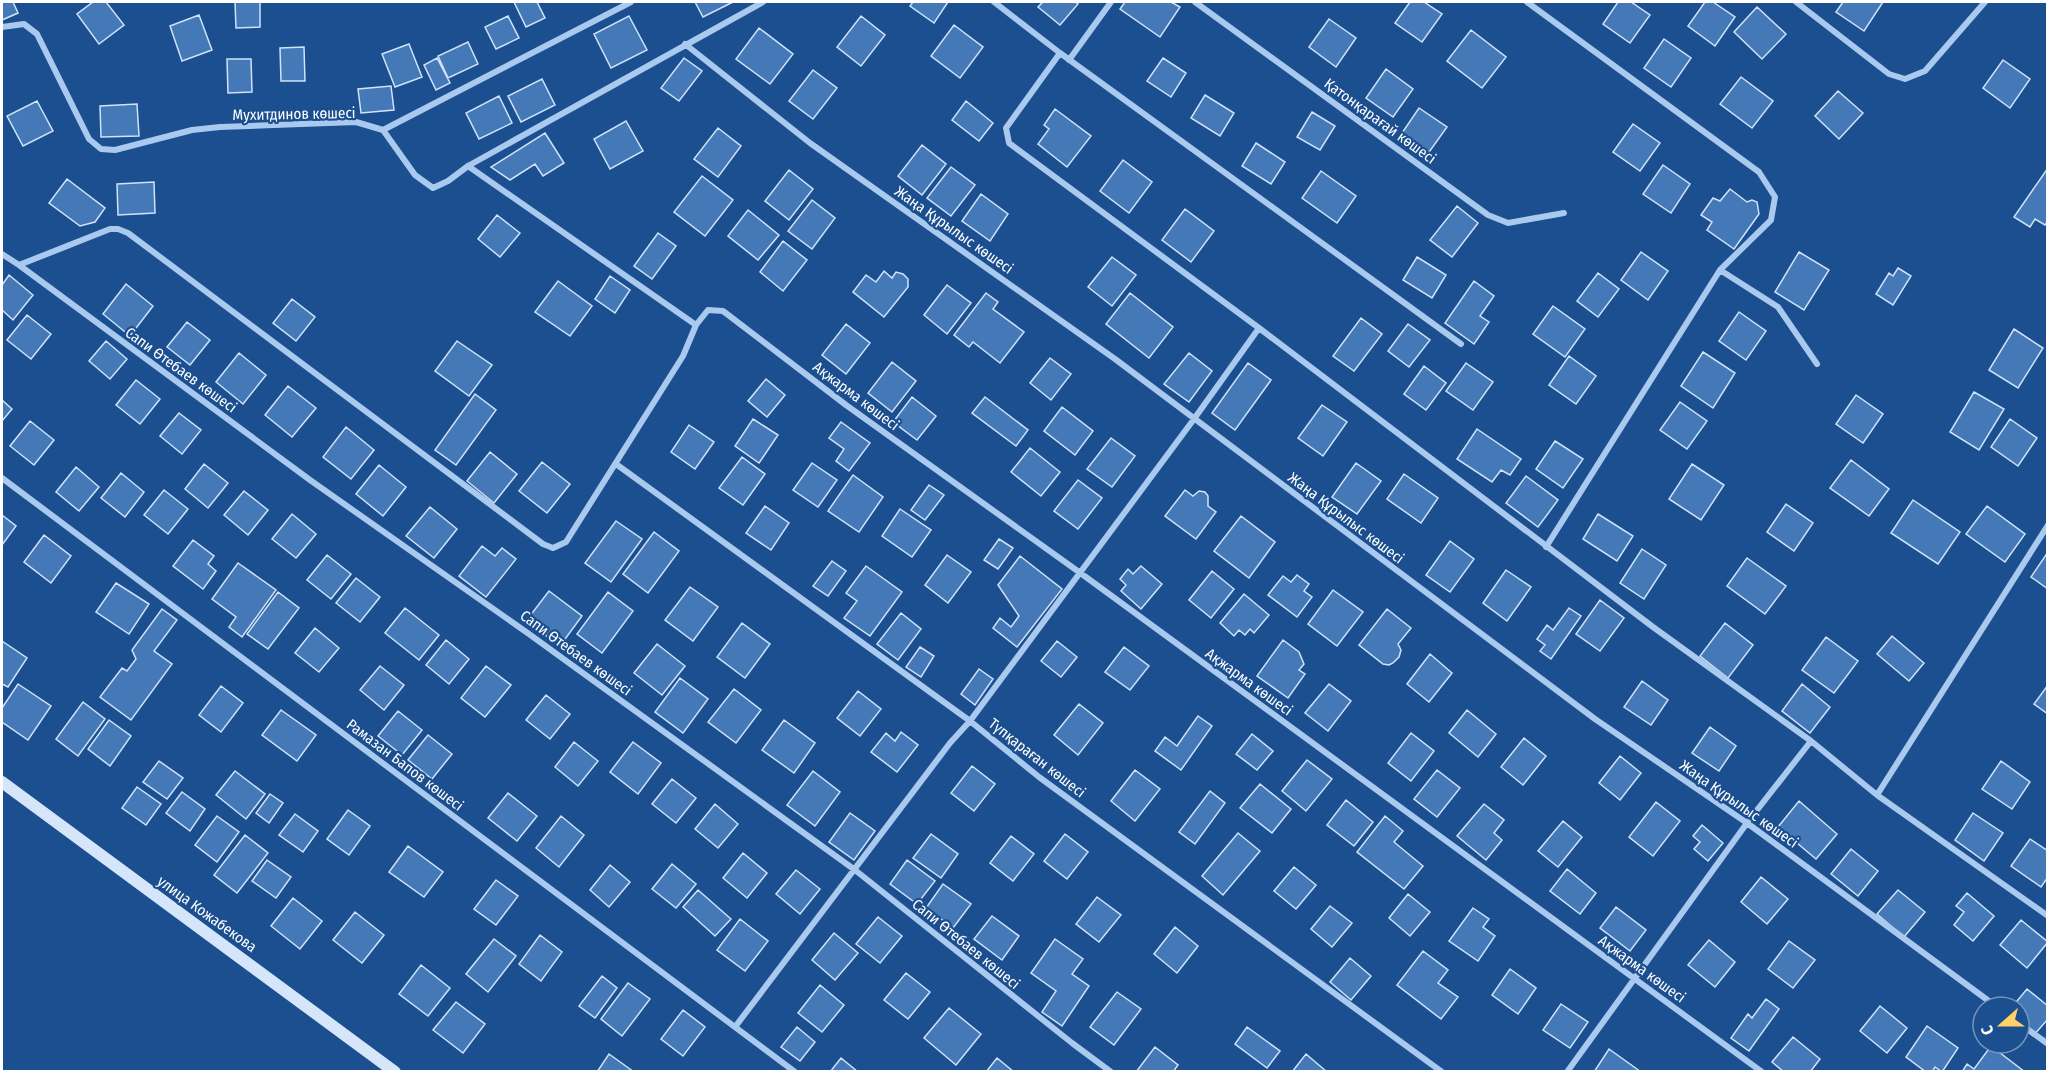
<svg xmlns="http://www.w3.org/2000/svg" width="2049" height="1073" font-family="'Fira Sans Condensed',sans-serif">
  <rect width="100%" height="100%" fill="#1b4f8f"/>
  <path fill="#4478b7" stroke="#cfe3fa" stroke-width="1.5" d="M2,2H13L18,13L2,20Z
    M93,2H106L124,25L99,44L77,14Z
    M235,2H260V27L236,28Z
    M514,2H537L545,18L526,27Z
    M695,2H733L703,17Z
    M913,2H948L934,23L910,6Z
    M1043,2H1075L1078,4L1060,25L1038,7Z
    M1125,2H1171L1180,7L1160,37L1120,9Z
    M1410,2H1424L1442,14L1422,42L1395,23Z
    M1618,2H1631L1650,15L1630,43L1603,24Z
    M1705,2H1713L1735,17L1715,46L1688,26Z
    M1843,2H1883L1864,31L1836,12Z
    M1757,7L1786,34L1762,59L1734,32Z
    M199,15L212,50L182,61L170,26Z
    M508,16L519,38L496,49L485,27Z
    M629,16L647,50L611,68L594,34Z
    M861,16L885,35L861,66L837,47Z
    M1329,19L1356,38L1336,67L1309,47Z
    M954,25L983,47L960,78L931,56Z
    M759,28L793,54L770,84L736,59Z
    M1471,30L1506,57L1482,88L1447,61Z
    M1664,39L1691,58L1671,87L1644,68Z
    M468,42L478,64L448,78L438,56Z
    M409,44L422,77L395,87L382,54Z
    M304,47L305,81H281L280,48Z
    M437,58L450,83L436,90L424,65Z
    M684,58L702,71L679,101L661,88Z
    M1163,58L1186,73L1171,97L1147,81Z
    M227,59H251L252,92L228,93Z
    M2003,60L2030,79L2010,108L1983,88Z
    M1386,69L1413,89L1393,117L1366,98Z
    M813,70L837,88L813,119L789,101Z
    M1741,77L1773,101L1752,128L1720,104Z
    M542,79L555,105L521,122L508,96Z
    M391,86L394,110L361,113L358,89Z
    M1838,91L1863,113L1839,139L1815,116Z
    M1205,95L1234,113L1220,136L1191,118Z
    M499,96L512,123L479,139L466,113Z
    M37,101L53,131L23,146L7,116Z
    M966,101L993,123L979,141L952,120Z
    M137,104L139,136L101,137L100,106Z
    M1419,108L1447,127L1427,155L1400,136Z
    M1055,109L1091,136L1067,167L1038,144L1049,129L1044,125Z
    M1312,112L1335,126L1320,150L1297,137Z
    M626,121L643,151L610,169L594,139Z
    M1633,124L1660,143L1640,171L1613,152Z
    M718,128L741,146L718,177L694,159Z
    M545,133L564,163L543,176L535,164L510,180L491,167Z
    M1256,143L1285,162L1271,184L1242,166Z
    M922,145L946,164L922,195L898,176Z
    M1123,160L1152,182L1129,213L1100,191Z
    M1663,165L1690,184L1671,213L1643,194Z
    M951,167L975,185L951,216L927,198Z
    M2048,168V221L2045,225L2035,219L2030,227L2014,217Z
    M789,170L813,189L789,220L765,201Z
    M1321,171L1356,196L1337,223L1302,198Z
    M702,176L733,200L705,236L674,212Z
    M67,179L105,208L95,222L80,226L49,203Z
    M154,182L155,213L118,215L117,184Z
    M1730,189L1747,202L1752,200L1757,202L1759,214L1734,249L1707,230L1712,222L1701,215L1713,198L1720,201Z
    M981,194L1008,214L990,241L962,221Z
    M812,200L835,218L812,249L788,231Z
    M1457,206L1478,223L1452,257L1430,240Z
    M1185,209L1214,231L1191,262L1162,240Z
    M748,210L779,235L758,260L728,236Z
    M497,215L520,233L500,257L478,239Z
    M658,233L676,246L652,279L634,266Z
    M783,241L807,260L783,291L760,272Z
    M1641,252L1668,271L1648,300L1621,280Z
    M1799,252L1829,270L1804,310L1775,292Z
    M1112,257L1136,275L1112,306L1088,287Z
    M1417,257L1446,275L1432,298L1403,280Z
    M1898,268L1911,276L1893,305L1876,294L1889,273L1893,276Z
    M884,271L892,278L896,272L903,274L908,279V287L884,317L853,292L866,275L876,282Z
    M1598,273L1619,289L1598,317L1577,301Z
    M9,275L33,295L13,320L2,310V285Z
    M610,276L630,290L615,313L595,299Z
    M558,281L592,306L570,336L535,312Z
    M1474,281L1494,296L1480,316L1489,322L1474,344L1445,323Z
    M126,284L153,306L130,336L103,314Z
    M947,285L971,303L947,334L924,315Z
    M986,293L998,302L993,309L1024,332L1000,363L973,342L969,347L954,335Z
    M1130,293L1173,327L1149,358L1106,324Z
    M292,299L315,317L296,341L273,323Z
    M1553,306L1585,329L1565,357L1533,334Z
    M1739,312L1766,331L1746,360L1719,341Z
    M27,315L51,334L31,359L7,340Z
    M1361,318L1382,334L1354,371L1333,356Z
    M187,322L210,340L190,365L167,347Z
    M846,324L870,343L846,374L822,355Z
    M1408,324L1430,340L1409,367L1388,351Z
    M2014,329L2043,348L2018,388L1989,370Z
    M106,341L127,359L110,379L89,361Z
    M457,341L492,365L469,396L435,371Z
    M1703,352L1735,373L1713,408L1681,386Z
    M239,353L266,375L243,404L216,382Z
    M1189,353L1212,371L1189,402L1164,384Z
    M1569,356L1596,376L1576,404L1549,385Z
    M1050,358L1071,374L1051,400L1030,383Z
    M892,362L916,381L892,412L868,393Z
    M1248,363L1271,380L1235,430L1212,413Z
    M1466,363L1493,382L1473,410L1446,391Z
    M1424,366L1446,383L1426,410L1404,394Z
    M766,379L785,395L767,417L748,401Z
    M136,380L160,399L140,424L116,405Z
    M288,386L316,408L292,437L265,415Z
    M1974,392L2004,409L1979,450L1950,432Z
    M475,394L496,410L456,465L435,450Z
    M1856,395L1883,414L1863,443L1836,424Z
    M912,397L936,416L917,440L893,422Z
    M985,397L1028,430L1016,446L972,413Z
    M2,400L12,409L2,421Z
    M1680,402L1707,421L1687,449L1660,430Z
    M1322,405L1347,422L1323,456L1298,438Z
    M1062,407L1093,431L1075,455L1044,431Z
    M179,413L201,430L182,454L160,436Z
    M753,419L778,435L759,463L735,446Z
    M2010,419L2037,438L2018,466L1991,447Z
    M30,421L54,440L34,465L10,446Z
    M841,422L870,443L849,471L836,461L844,449L829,438Z
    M689,425L714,442L695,469L671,452Z
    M346,427L374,450L351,479L323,457Z
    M1477,429L1521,459L1510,475L1501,470L1492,482L1457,459Z
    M1111,438L1135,456L1112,487L1087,469Z
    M1555,441L1583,459L1563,488L1536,469Z
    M1030,448L1060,472L1041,496L1011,472Z
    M490,452L517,474L494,503L467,481Z
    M742,457L765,474L743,505L719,488Z
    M1851,460L1889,489L1869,516L1830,488Z
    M542,462L570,484L547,513L519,491Z
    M812,463L837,480L818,507L793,490Z
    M1356,463L1381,481L1357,514L1332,497Z
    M204,464L228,483L208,508L185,489Z
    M1692,464L1724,485L1701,520L1669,499Z
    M379,465L406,487L383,516L356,494Z
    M76,467L99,487L79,511L56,492Z
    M121,473L144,492L125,517L101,498Z
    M1404,474L1438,498L1421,523L1387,499Z
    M853,475L883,497L859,532L828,511Z
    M1526,476L1558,500L1538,527L1506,503Z
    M1078,480L1102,498L1078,529L1054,511Z
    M929,485L944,495L925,520L911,510Z
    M164,490L188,509L168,534L144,515Z
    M1185,490L1193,496L1199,491L1205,492L1208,496V506L1216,512L1196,539L1165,516Z
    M244,491L268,510L248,535L224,515Z
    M1913,500L1960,532L1938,564L1891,533Z
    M1786,504L1813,523L1794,551L1767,532Z
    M765,506L789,523L771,550L746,533Z
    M1987,506L2025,534L2005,562L1966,534Z
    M430,507L457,529L434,558L406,536Z
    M900,509L931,530L912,557L882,536Z
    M292,514L316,534L296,558L272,539Z
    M1598,514L1633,536L1617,561L1583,539Z
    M2,515L16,526L2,545Z
    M1241,516L1275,542L1249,578L1214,551Z
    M616,521L642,539L611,582L585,563Z
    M654,532L679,551L648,593L623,574Z
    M44,535L71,556L51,583L24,562Z
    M999,539L1013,548L998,569L984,560Z
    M193,540L214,556L208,564L216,571L203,589L173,566Z
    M1450,541L1474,559L1450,592L1426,575Z
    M482,546L495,556L502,548L516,559L486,597L459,576Z
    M1642,549L1666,565L1644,599L1620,583Z
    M2048,552V589L2031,577Z
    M327,555L351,574L331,599L307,580Z
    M947,555L971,572L948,603L925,585Z
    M1020,556L1062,589L1017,647L993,628L1000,618L1011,627L1019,616L998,585Z
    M1747,558L1786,586L1765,614L1727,586Z
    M832,561L846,571L828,596L813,586Z
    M238,563L276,590L242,637L229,627L236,617L212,599Z
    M866,566L902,592L870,636L844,618L857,601L846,593Z
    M1141,566L1162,584L1141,609L1121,591L1126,585L1120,579L1128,569L1133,574Z
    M1506,570L1531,587L1507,621L1483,603Z
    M1212,571L1234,589L1211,618L1189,600Z
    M1297,575L1309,584L1304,591L1312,597L1297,617L1268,595L1283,576L1291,582Z
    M356,578L380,597L360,622L336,603Z
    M116,583L149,604L129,634L96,612Z
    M690,587L718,607L693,641L665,620Z
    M1333,590L1363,612L1337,646L1308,624Z
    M549,591L582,616L560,646L526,621Z
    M278,592L299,608L268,649L247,634Z
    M608,592L633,611L602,653L577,634Z
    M1244,594L1269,615L1254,633L1250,629L1245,635L1239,630L1234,636L1220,623Z
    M1600,600L1624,618L1600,651L1576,634Z
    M405,608L439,635L419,660L385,633Z
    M1569,608L1581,616L1551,659L1540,651L1545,645L1537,639L1547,625L1553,630Z
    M162,609L177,620L154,651L172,664L131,720L100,697L122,668L127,671L136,659L132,650Z
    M1387,609L1411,628L1398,644L1401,650L1399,657L1393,663L1389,665L1383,664L1359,645Z
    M901,613L921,629L898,660L877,644Z
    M742,623L770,644L745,678L717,657Z
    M1725,623L1753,645L1728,678L1700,656Z
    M315,628L339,648L319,672L295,653Z
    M1892,636L1924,663L1909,681L1877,654Z
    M1826,637L1858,661L1834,693L1802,670Z
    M446,640L469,659L449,684L426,665Z
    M1283,640L1299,652L1304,664L1299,670L1305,674L1288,698L1257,676Z
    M2,641L27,658L8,687L2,684Z
    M1057,641L1077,657L1061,677L1041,661Z
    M657,644L685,666L662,695L634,673Z
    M920,647L934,656L921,677L906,667Z
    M1124,647L1149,666L1130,690L1105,672Z
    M1430,654L1452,673L1429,702L1407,684Z
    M380,666L404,685L384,710L360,690Z
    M486,666L511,685L485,717L461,698Z
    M979,669L993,679L975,705L961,694Z
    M680,678L708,699L683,733L655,712Z
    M1642,681L1668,700L1651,725L1624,707Z
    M18,684L51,706L28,740L2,722V708Z
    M1329,684L1351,701L1328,731L1305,713Z
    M1802,684L1830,707L1810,733L1782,711Z
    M2048,685V714L2034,704Z
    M221,686L243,703L221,732L199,715Z
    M734,689L761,710L736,743L708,722Z
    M858,691L881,709L860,736L837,718Z
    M546,695L570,714L550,739L526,720Z
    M83,702L105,719L78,756L56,739Z
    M1079,704L1103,723L1078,755L1054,735Z
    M281,710L316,735L297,761L262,735Z
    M1467,710L1496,734L1478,757L1449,733Z
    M398,711L422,730L402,755L378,736Z
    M1198,716L1212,726L1181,770L1155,751L1165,737L1177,746Z
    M109,720L131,736L110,766L88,749Z
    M784,720L815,743L794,773L762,750Z
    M1710,727L1736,746L1719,771L1692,753Z
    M901,732L918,745L897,772L871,752L886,733L895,741Z
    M1411,733L1434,751L1411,781L1388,763Z
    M1252,734L1273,751L1257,770L1236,754Z
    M428,735L452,754L432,779L408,760Z
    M1524,738L1546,756L1523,785L1501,767Z
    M574,742L598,761L578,786L555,767Z
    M633,742L661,763L638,794L610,772Z
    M1620,756L1641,773L1620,800L1599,783Z
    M1307,760L1332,779L1306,811L1282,791Z
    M159,761L183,778L167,799L143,782Z
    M2001,761L2030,782L2012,809L1982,789Z
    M972,766L995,784L974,811L951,793Z
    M1135,770L1160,789L1135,821L1111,801Z
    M1437,770L1460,788L1437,817L1414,799Z
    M235,771L265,794L246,819L216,795Z
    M813,771L840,792L815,826L787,805Z
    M672,779L696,798L676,823L652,804Z
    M1260,784L1291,809L1272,833L1240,808Z
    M137,787L161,804L146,825L122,808Z
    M1210,791L1225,803L1195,844L1179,832Z
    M182,792L205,809L190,831L166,813Z
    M508,793L537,816L517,841L488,818Z
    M270,794L283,803L269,823L256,813Z
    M1346,800L1373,822L1354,846L1327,825Z
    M1799,801L1837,834L1816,859L1778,827Z
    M1656,802L1680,821L1653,856L1629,837Z
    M715,804L738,824L718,848L695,829Z
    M1484,804L1504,820L1494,833L1502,840L1486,860L1457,836Z
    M348,810L370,826L349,855L327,839Z
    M850,813L875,831L854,860L829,842Z
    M1973,813L2003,833L1984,861L1955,840Z
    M295,814L318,831L303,852L279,835Z
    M217,816L239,832L217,862L195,845Z
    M561,816L584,835L559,867L536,848Z
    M1385,816L1403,831L1394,842L1423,866L1404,889L1357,852Z
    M1563,821L1582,837L1558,867L1538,851Z
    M1702,825L1723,843L1708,861L1694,849L1700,842L1693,836Z
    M1238,833L1260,851L1223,895L1202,876Z
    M931,834L958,854L941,878L913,858Z
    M1065,834L1088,852L1067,879L1044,861Z
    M245,835L268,853L237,893L214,875Z
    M1011,836L1034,854L1013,881L990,863Z
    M2030,839L2048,851V877L2041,887L2011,866Z
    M408,846L443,872L424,897L389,872Z
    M1851,849L1878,871L1858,896L1831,874Z
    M743,853L767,873L747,898L723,878Z
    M267,860L291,877L276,898L252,881Z
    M907,860L935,881L917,904L890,884Z
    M672,864L696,884L676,908L652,889Z
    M610,865L630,882L609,907L590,890Z
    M1294,867L1316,885L1296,909L1274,891Z
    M1567,869L1596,893L1580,914L1550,891Z
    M796,870L820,889L800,914L776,894Z
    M1761,877L1788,899L1767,924L1741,902Z
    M496,880L518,896L496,925L474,909Z
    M943,884L971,904L953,928L926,908Z
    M698,890L731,919L715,936L683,907Z
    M1898,890L1925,912L1904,937L1877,914Z
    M1967,893L1994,916L1973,941L1954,925L1964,912L1956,906Z
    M1408,894L1430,912L1410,936L1389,918Z
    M1097,897L1121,915L1099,942L1076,924Z
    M293,898L322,921L300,949L271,926Z
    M1330,906L1352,923L1332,947L1311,929Z
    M1616,907L1646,930L1630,951L1600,928Z
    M1473,908L1489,919L1483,927L1495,936L1478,961L1449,941Z
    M355,912L384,935L362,963L333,940Z
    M992,916L1019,936L1002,960L974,939Z
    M878,917L902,936L880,963L856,944Z
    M740,919L768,941L745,971L717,950Z
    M2021,920L2048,942L2027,968L2000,945Z
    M1175,927L1198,946L1177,973L1154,954Z
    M834,933L858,953L835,980L812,960Z
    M540,935L562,952L541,981L519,964Z
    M494,939L516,956L488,992L466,974Z
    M1055,939L1083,959L1072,974L1089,986L1062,1026L1042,1012L1056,991L1031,973Z
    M1709,940L1735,962L1715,987L1688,965Z
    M1789,941L1815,960L1793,988L1768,969Z
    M1423,951L1448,970L1438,983L1458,997L1441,1019L1397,985Z
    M1350,958L1371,976L1351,1000L1330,982Z
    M421,965L450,988L428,1016L399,994Z
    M1510,969L1536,988L1518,1014L1492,995Z
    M906,973L930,992L908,1019L884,1000Z
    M602,976L617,988L595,1018L579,1006Z
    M628,983L650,999L622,1036L601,1019Z
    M820,985L844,1005L822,1032L798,1013Z
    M2027,989L2048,1006V1019L2033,1036L2019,1024V1007H2012Z
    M1117,992L1141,1009L1114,1045L1090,1027Z
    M1766,999L1779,1009L1749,1051L1731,1038L1748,1014L1752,1018Z
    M456,1002L485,1024L463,1053L433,1030Z
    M1561,1004L1588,1022L1570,1048L1543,1030Z
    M1880,1006L1907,1028L1887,1053L1860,1031Z
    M949,1008L981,1034L956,1065L924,1038Z
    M683,1010L705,1027L683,1056L661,1039Z
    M1927,1026L1958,1048L1942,1072L1935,1067L1932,1072H1926L1906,1057Z
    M797,1027L815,1042L800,1061L781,1047Z
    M1247,1027L1280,1051L1267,1068L1235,1044Z
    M1793,1037L1820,1059L1810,1072H1784L1772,1062Z
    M1991,1046L2025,1072H1962L1967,1064L1974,1069Z
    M1155,1047L1178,1065L1173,1072H1136Z
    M1609,1049L1641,1072H1594Z
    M609,1054L634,1072H597Z
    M1306,1054L1327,1072H1292Z
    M841,1058L858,1072H830Z
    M997,1058L1014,1072H986Z"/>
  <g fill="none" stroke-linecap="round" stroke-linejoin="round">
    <path stroke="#a9c9ee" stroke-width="6" d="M994,2L1060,53L1461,344
      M1195,2L1488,215L1508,223L1564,213
      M1527,2L1759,172L1775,197L1771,220L1720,270L1546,547
      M1796,2L1889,74L1905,79L1925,71L1985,2
      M2,27L24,24L37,34L89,139L101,149L115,150L192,130L220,127L356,122L383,130L631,2
      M685,44L810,143L1115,359L1595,719L1747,823L1997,1007
      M1060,53L1006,128L1009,143L1259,328L1653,627L1811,741L1877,795L2048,916
      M1069,60L1111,2
      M383,130L415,175L433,188L448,181L468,166L763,2
      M468,166L696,325
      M2,254L19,265L110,229H118L128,233L543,544L553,548L566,542L683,356L696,325L708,310L723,311L846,405L1079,572L1762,1072
      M19,265L310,480L529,634L855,870L1072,1043L1111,1072
      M1720,270L1778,307L1817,364
      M616,464L970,721L1039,777L1442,1072
      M2,478L795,1072
      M1877,795L2048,525
      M2019,1023L2048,1044
      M735,1027L950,743L970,721L1194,419L1259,328
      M1567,1072L1747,823L1811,741"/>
    <path stroke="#d6e6fa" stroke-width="12" d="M2,782L395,1072"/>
  </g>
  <g text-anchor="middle" stroke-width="4.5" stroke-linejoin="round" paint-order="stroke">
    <g font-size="15" fill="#fff" stroke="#1b4f8f">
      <text transform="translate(294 114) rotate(-1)" y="5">Мухитдинов көшесі</text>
      <text transform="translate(1380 121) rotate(36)" y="5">Қатонқарағай көшесі</text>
      <text transform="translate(954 230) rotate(35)" y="5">Жаңа Құрылыс көшесі</text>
      <text transform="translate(181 370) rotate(36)" y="5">Сапи Өтебаев көшесі</text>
      <text transform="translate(856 396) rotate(37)" y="5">Ақжарма көшесі</text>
      <text transform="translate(1346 518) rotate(37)" y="5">Жаңа Құрылыс көшесі</text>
      <text transform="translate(576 653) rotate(36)" y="5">Сапи Өтебаев көшесі</text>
      <text transform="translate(1249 682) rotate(36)" y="5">Ақжарма көшесі</text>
      <text transform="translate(1037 758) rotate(38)" y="5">Түпқараған көшесі</text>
      <text transform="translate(405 765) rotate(37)" y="5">Рамазан Бапов көшесі</text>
      <text transform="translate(1739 804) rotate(35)" y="5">Жаңа Құрылыс көшесі</text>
      <text transform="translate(207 914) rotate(36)" y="5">улица Кожабекова</text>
      <text transform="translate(966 944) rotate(39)" y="5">Сапи Өтебаев көшесі</text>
      <text transform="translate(1642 969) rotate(36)" y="5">Ақжарма көшесі</text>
    </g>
  </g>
  <rect width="2049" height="1073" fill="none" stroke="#ffffff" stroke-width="6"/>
  <g transform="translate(2001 1025) rotate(249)"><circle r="28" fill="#1b4f8f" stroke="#7695bc" stroke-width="1.5"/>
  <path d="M0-4.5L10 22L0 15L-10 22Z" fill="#ffd166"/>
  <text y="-9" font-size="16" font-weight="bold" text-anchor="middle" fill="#ffffff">С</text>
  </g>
</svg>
